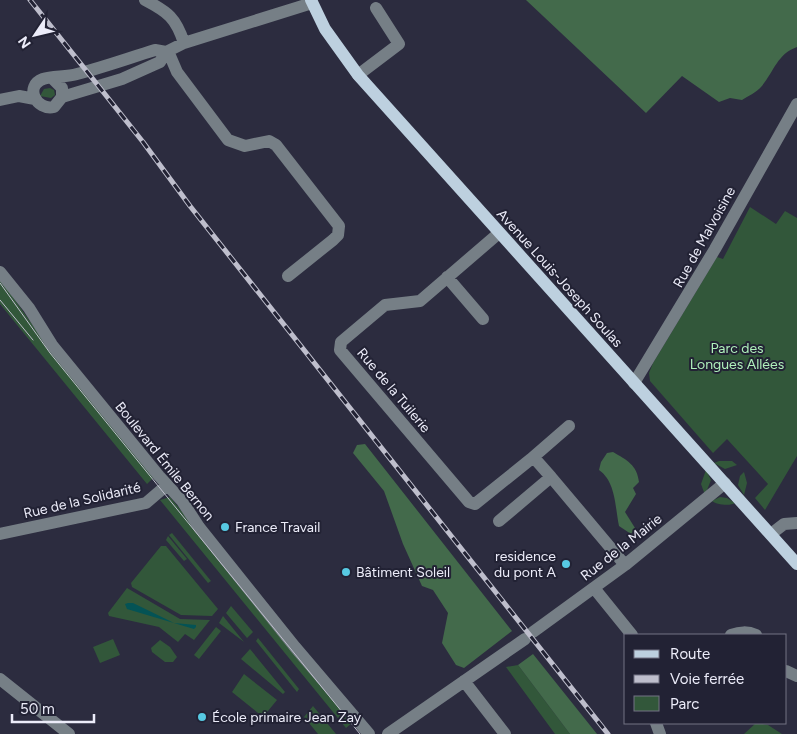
<svg xmlns="http://www.w3.org/2000/svg" width="797" height="734" font-family="Figtree,sans-serif">
  <rect width="100%" height="100%" fill="#2c2c3f"/>
  <path fill="#32573a" d="M50,88L54,90L55,95L51,98L40,96L44,89Z
    M750,207L776,224L785,211L797,218V456L765,510L755,498L768,484L727,439L713,453L650,381L649,373L653,363L717,257L723,259Z
    M0,279L46,344L154,477L147,484L0,304Z
    M719,461H732L737,465L725,469L714,463Z
    M706,470L711,480L705,495L701,484Z
    M744,472L747,483L744,495L738,485L740,476Z
    M170,497L353,722L346,728L160,500Z
    M720,497L727,498L735,503C731,506 716,505 712,501Z
    M172,533L211,581L208,583L169,535Z
    M168,536L187,559L184,561L166,540Z
    M161,546H166L218,609L212,616L181,615L132,587L131,583Z
    M127,588L180,619L210,620L194,640L185,634L178,642L159,627L109,616L108,613Z
    M231,606L253,632L247,638L226,613Z
    M223,616L244,642L219,623Z
    M216,627L221,631L199,659L194,655Z
    M258,638L299,689L297,692L256,641Z
    M113,639L120,655L100,663L93,647Z
    M160,640L170,647L177,657L173,662H165L152,652L151,648Z
    M250,649L285,692L283,694L241,659Z
    M518,665L570,734H555L506,667Z
    M244,674L277,700L263,717L232,692Z
    M313,706L336,734H318L304,717Z
    M756,723L768,725L782,734H744Z"/>
  <path fill="#436a4b" d="M526,0H797V47C777,54 774,72 761,87C757,92 748,96 742,100L730,98L719,102L682,76L646,113Z
    M365,444L512,631L464,668L456,665L442,643L448,613L433,590L422,586L403,544L384,491L353,453L357,445Z
    M613,452C627,460 637,465 639,482L633,488L636,494L625,512L635,528L631,534L619,526C615,507 616,482 599,470L601,462L607,453Z
    M533,654L597,734H570L518,665Z"/>
  <path fill="#045355" d="M128,603H133L174,623L196,625V627L194,629L127,609L125,604Z"/>
  <g fill="none" stroke-linecap="round" stroke-linejoin="round">
    <path stroke="#767f86" stroke-width="12" d="M145,0C168,12 176,18 184,43
      M168,51L177,72L228,140L245,146L269,141L276,145L339,226L338,235L333,240L288,276
      M358,75L399,44L376,8
      M53,79L62,88V97L54,107C36,111 24,86 43,79C52,76 67,77 77,74C104,67 129,58 155,50L166,52L184,43L312,3
      M62,97L122,79L160,62L166,52
      M0,100L19,96L35,99
      M499,233L420,301L385,305L341,342L340,350L469,502L475,504L531,459L536,460L551,477
      M0,272L29,308L52,345L159,476L182,501L199,527L295,647L369,734
      M447,277L483,319
      M634,383L715,249L797,104
      M531,459L569,426
      M499,521L551,477L625,565
      M0,534L146,503L167,485
      M771,534L784,524L797,523
      M594,588L632,635
      M533,632L625,565L725,483
      M731,635C740,632 747,631 756,635
      M786,671L797,676
      M0,679L69,734
      M464,681L505,734
      M656,723L660,734
      M388,734L525,639"/>
    <path stroke="#bdd0df" stroke-width="12" d="M311,0L325,29L358,75L797,564"/>
    <path stroke="#bebecc" stroke-width="1" d="M0,283L50,353L360,734
      M0,300L33,340"/>
    <g stroke="#bebecc" stroke-width="5">
      <path id="rail" d="M30,0L143,142L190,206L608,734"/>
    </g>
    <use href="#rail" stroke="#222234" stroke-width="3" stroke-dasharray="9" stroke-linecap="butt"/>
  </g>
  <g fill="#57c9e2" stroke="#222234" stroke-width="2">
    <circle cx="225" cy="527" r="5"/>
    <circle cx="566" cy="564" r="5"/>
    <circle cx="346" cy="572" r="5"/>
    <circle cx="202" cy="717" r="5"/>
  </g>
  <g text-anchor="middle" stroke-width="4" stroke-linejoin="round" paint-order="stroke">
    <g font-size="14" fill="#ececf9" stroke="#222234">
      <text transform="translate(704 237) rotate(-61)" y="5">Rue de Malvoisine</text>
      <text transform="translate(560 278) rotate(48)" y="5">Avenue Louis-Joseph Soulas</text>
      <text transform="translate(394 390) rotate(50)" y="5">Rue de la Tuilerie</text>
      <text transform="translate(165 461) rotate(51)" y="5">Boulevard Émile Bernon</text>
      <text transform="translate(82 500) rotate(-13)" y="5">Rue de la Solidarité</text>
      <text transform="translate(621 547) rotate(-38)" y="5">Rue de la Mairie</text>
    </g>
    <g font-size="14" fill="#aff0bb" stroke="#222234">
      <text x="737" y="353">Parc des<tspan x="737" dy="16">Longues Allées</tspan></text>
    </g>
    <g font-size="14" fill="#ececf9" stroke="#222234" text-anchor="start">
      <text x="235" y="532">France Travail</text>
      <text x="556" y="561" text-anchor="end">residence<tspan x="556" dy="16">du pont A</tspan></text>
      <text x="356" y="577">Bâtiment Soleil</text>
      <text x="212" y="722">École primaire Jean Zay</text>
    </g>
  </g>
  <rect x="624" y="634" width="162" height="90" fill="#222234" stroke="#737383"/>
  <rect x="634" y="650" width="25" height="8" fill="#bdd0df" stroke="#737383"/>
  <text x="670" y="659" font-size="15" fill="#ececf9">Route</text>
  <rect x="634" y="675" width="25" height="8" fill="#bebecc" stroke="#737383"/>
  <text x="670" y="684" font-size="15" fill="#ececf9">Voie ferrée</text>
  <rect x="634" y="696" width="25" height="15" fill="#32573a" stroke="#737383"/>
  <text x="670" y="709" font-size="15" fill="#ececf9">Parc</text>
  <g transform="translate(35 35) rotate(235)" stroke="#222234" stroke-width="4" paint-order="stroke">
  <path d="M0-4L9 19L0 12L-9 19Z" fill="#ececf9"/>
  <text y="-8" font-size="14" font-weight="bold" text-anchor="middle" fill="#ececf9">N</text>
  </g>
  <path d="M12 714v8h82v-8" fill="none" stroke="#ececf9" stroke-width="2.5"/>
  <text x="20" y="714" font-size="15" fill="#ececf9" stroke="#222234" stroke-width="4" paint-order="stroke">50 m</text>
</svg>
